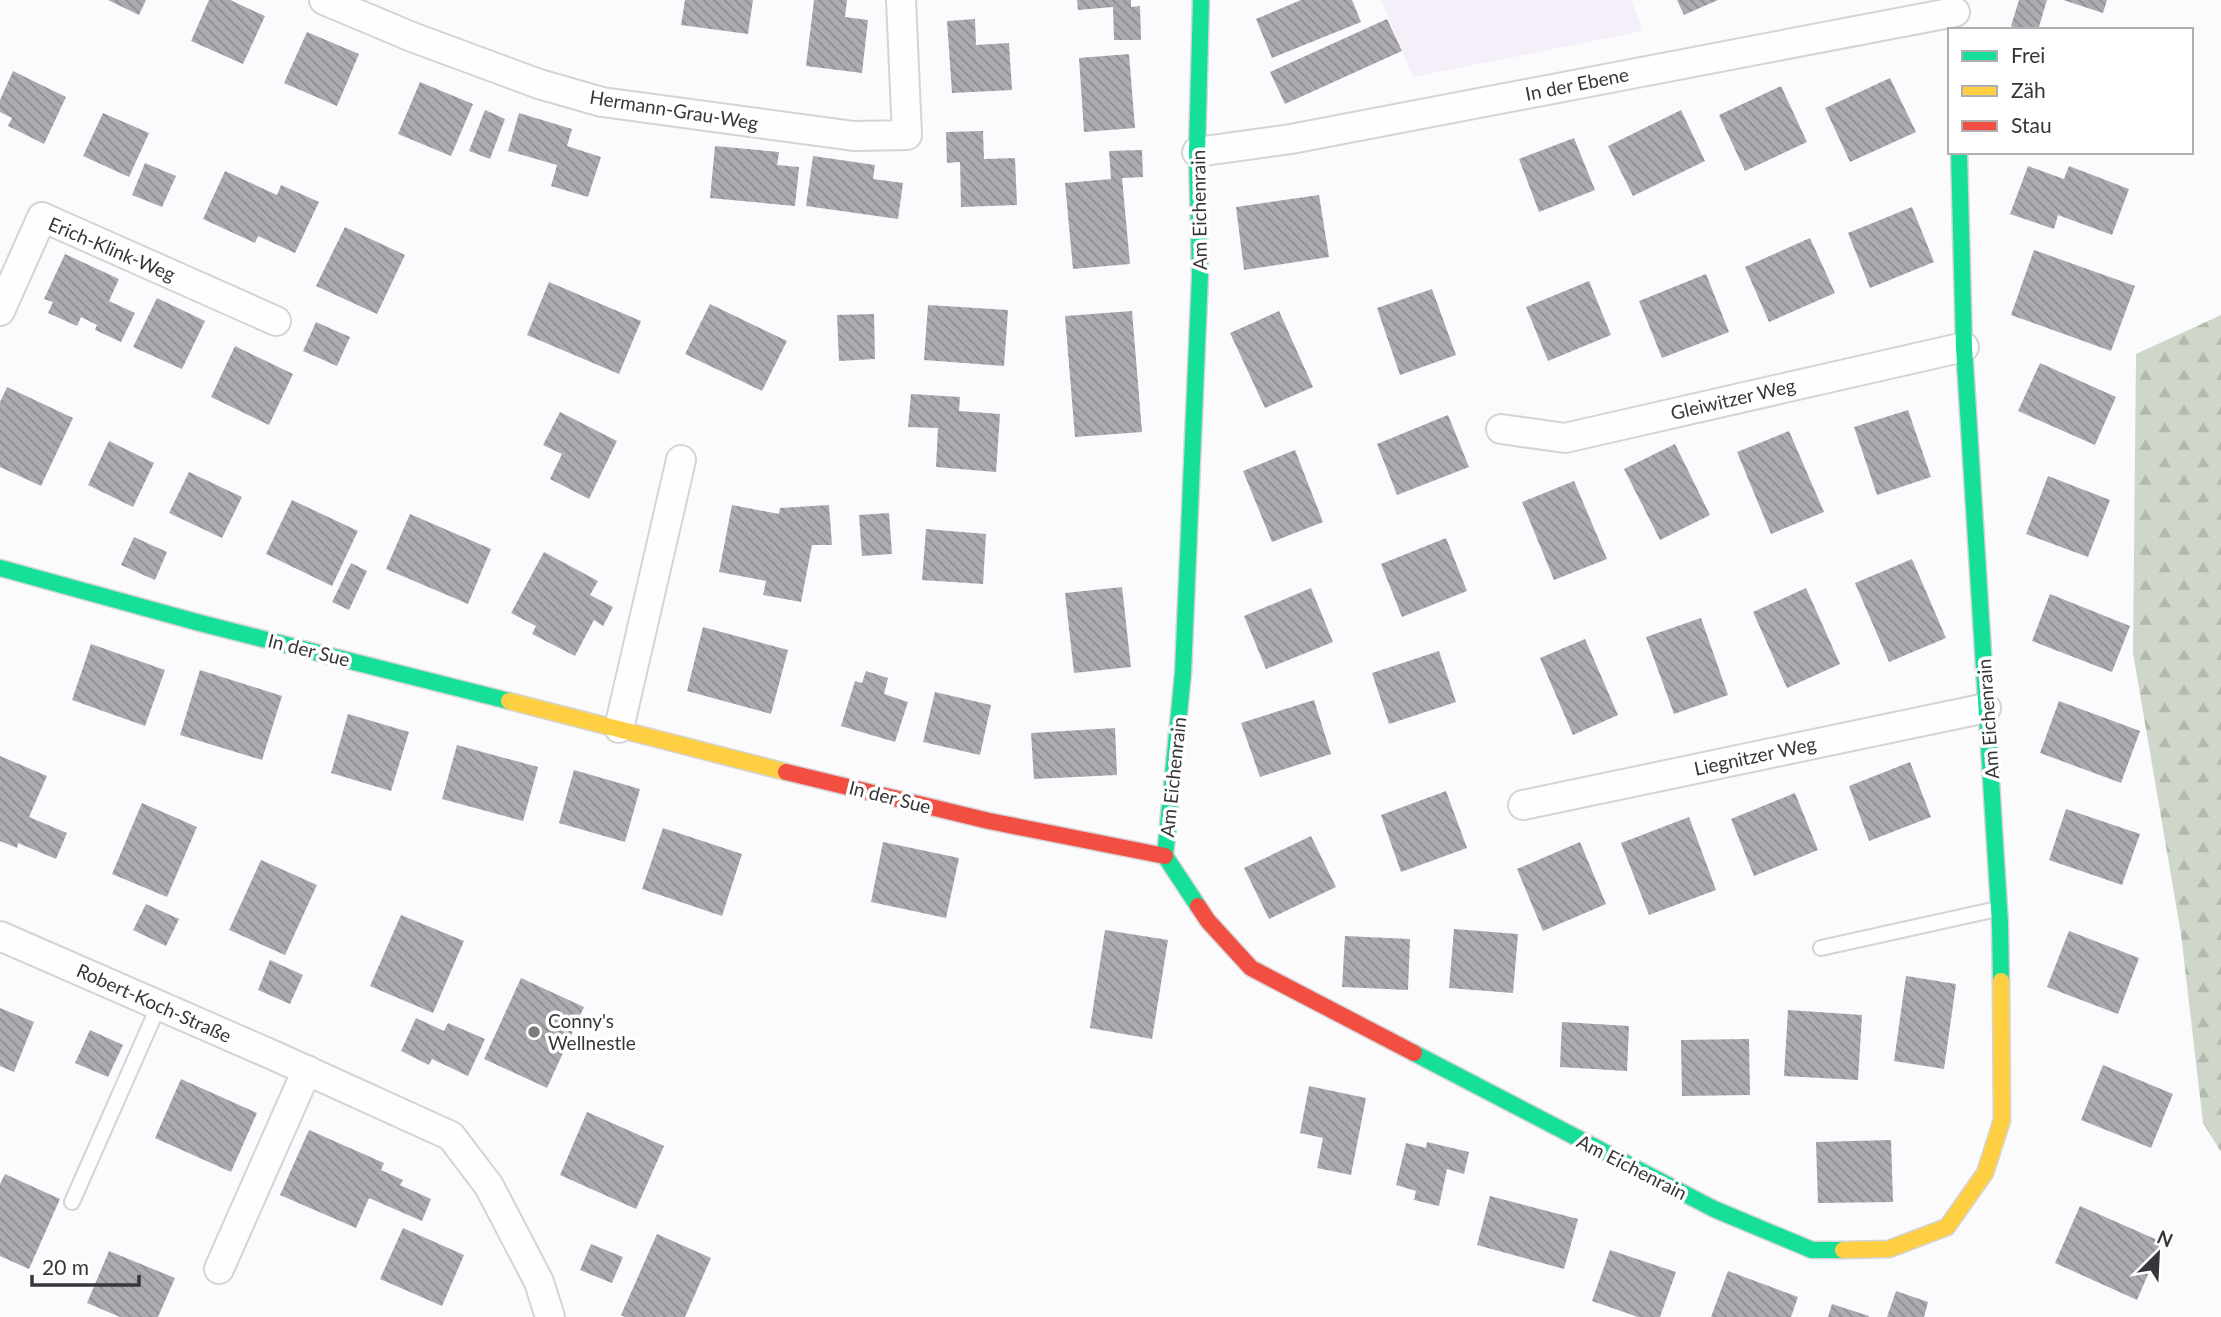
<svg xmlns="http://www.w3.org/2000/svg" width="2221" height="1317" font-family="Lato,sans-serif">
  <defs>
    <pattern id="forest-firs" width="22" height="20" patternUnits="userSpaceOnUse" patternTransform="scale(1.75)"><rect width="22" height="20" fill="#ced7ca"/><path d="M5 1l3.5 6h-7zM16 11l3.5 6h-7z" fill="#b2b9ae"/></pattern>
    <pattern id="building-back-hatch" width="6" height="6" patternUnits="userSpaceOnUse" patternTransform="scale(1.75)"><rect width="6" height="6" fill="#adabb1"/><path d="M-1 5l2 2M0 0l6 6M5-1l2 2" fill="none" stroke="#8e8c91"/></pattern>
  </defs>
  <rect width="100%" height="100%" fill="#fbfbfd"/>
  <path fill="#f4eff8" d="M1381,0H1631L1643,31L1413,77Z"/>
  <path fill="url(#forest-firs)" d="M2221,315V1152L2203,1123L2181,934L2133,653L2136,354Z"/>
  <path fill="url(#building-back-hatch)" d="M108,0H146L139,15Z
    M209,0H230L265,16L243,64L191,41Z
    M685,0H753L748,34L681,25Z
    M814,0H847L845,17L868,20L862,73L806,66Z
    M1077,0H1131V7L1140,6L1141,40H1114L1113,7L1078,10Z
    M1301,0H1352L1361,22L1272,58L1256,19Z
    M1677,0H1718L1684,15Z
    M2019,0H2047L2038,30H2021L2011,26Z
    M2063,0H2107L2103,13Z
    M975,19L976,45L1009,43L1012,90L952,93L947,21Z
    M1387,19L1402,51L1285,104L1270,72Z
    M307,32L359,54L337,106L284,83Z
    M1129,54L1135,128L1084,132L1079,58Z
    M13,71L66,97L44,144L8,126L12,118L0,112V100Z
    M1890,78L1916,132L1850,162L1825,108Z
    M420,82L473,104L451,156L398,134Z
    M1781,86L1807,142L1745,171L1719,115Z
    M485,110L505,119L490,159L469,151Z
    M1681,110L1705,161L1633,196L1608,146Z
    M103,113L149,133L129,177L83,156Z
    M519,113L572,129L567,146L601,157L588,197L551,186L557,165L508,151Z
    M983,131L984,159L1015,158L1017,205L961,207L960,162L947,163L946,132Z
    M1574,138L1595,190L1539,212L1519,159Z
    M715,146L779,152L777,165L799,167L795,206L710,198Z
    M1142,150L1143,177L1122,178L1130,264L1073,269L1065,183L1111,179L1109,151Z
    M813,156L875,165L873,179L903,183L898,219L806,206Z
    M145,163L176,176L162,207L132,195Z
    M2028,166L2064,179L2069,166L2129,189L2112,235L2058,215L2054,229L2010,214Z
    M225,171L277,195L281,185L319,202L295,253L258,236L255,243L203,219Z
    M1319,195L1329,257L1244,270L1236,207Z
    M1912,207L1934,262L1870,288L1848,233Z
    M345,227L405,255L377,314L316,286Z
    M1810,238L1835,293L1769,322L1745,267Z
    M2034,250L2135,286L2111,351L2011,315Z
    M65,254L119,279L109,301L135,313L121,342L95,330L97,325L81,317L77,326L48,313L53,302L44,299Z
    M1706,274L1729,332L1662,358L1639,301Z
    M1589,281L1611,335L1548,361L1526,307Z
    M549,282L641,321L619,374L527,335Z
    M1432,289L1456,355L1400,375L1377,308Z
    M157,298L205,321L182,369L133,347Z
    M710,304L787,341L762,391L685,354Z
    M928,305L1008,310L1004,366L924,360Z
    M1132,311L1142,432L1075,437L1065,316Z
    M1279,311L1313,387L1265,408L1230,333Z
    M874,314L875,359L839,361L837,315Z
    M316,322L350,337L337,366L303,351Z
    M235,346L293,374L269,425L211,397Z
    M2040,363L2116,397L2095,445L2018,411Z
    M7,387L73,418L41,486L0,467V402Z
    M911,394L960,397L959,411L1000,414L996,472L936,467L938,428L908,427Z
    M1908,410L1931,477L1877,495L1854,427Z
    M560,412L617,441L589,499L550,479L562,454L543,445Z
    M1448,415L1469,467L1397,495L1377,444Z
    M1789,431L1824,512L1771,534L1737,452Z
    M109,441L154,463L133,507L88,485Z
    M1675,444L1710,515L1660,540L1624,469Z
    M1295,450L1323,522L1272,542L1243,471Z
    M189,472L242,497L222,538L169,513Z
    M2048,476L2110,500L2088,557L2026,534Z
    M1574,481L1607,559L1554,580L1522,502Z
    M292,500L358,531L332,586L266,554Z
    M732,505L779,514L780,508L829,505L832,545H812L801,602L763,595L766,581L719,572Z
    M889,513L892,554L862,556L859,515Z
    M410,514L491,549L468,604L386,569Z
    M926,529L986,534L983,584L922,580Z
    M134,537L167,552L155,580L121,565Z
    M1446,538L1467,591L1402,617L1381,564Z
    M544,552L598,581L590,595L613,607L603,626L594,620L575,656L532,634L536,626L511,613Z
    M1912,559L1946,638L1889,662L1855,583Z
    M351,563L367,571L349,610L332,602Z
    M1122,587L1131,667L1074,673L1065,593Z
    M1311,588L1333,642L1266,669L1244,616Z
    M1806,588L1840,664L1787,688L1753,612Z
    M2050,594L2130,626L2112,672L2032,641Z
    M1701,618L1728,695L1674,714L1646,637Z
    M703,627L788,650L771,714L687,691Z
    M1585,639L1618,715L1573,735L1540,658Z
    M91,644L165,670L145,726L72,700Z
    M1439,651L1456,702L1389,724L1372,673Z
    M200,670L282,696L262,760L180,735Z
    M866,671L888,678L884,694L908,702L895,742L841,726L855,681L862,683Z
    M935,692L991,705L980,755L923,742Z
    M1314,700L1331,754L1260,777L1241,723Z
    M2059,701L2140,731L2121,783L2040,753Z
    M348,714L409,732L391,791L331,773Z
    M1115,728L1117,775L1034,779L1031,733Z
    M457,745L538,767L523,821L442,799Z
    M0,756L47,776L29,817L67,833L56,859L18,843L17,848L0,841Z
    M1910,762L1931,817L1869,841L1849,786Z
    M574,770L640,789L625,842L559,823Z
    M1446,791L1467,848L1401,872L1381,815Z
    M1795,793L1818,850L1754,876L1731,819Z
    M142,803L197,827L167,897L112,874Z
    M2066,809L2140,834L2122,885L2049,860Z
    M1689,817L1716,890L1649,915L1621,843Z
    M663,828L742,854L722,916L642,889Z
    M1311,836L1336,887L1269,919L1244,868Z
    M883,842L959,858L946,918L871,902Z
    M1580,842L1606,904L1543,931L1517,869Z
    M261,860L317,885L285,955L229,930Z
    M146,904L179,919L166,946L133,930Z
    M401,915L464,941L433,1013L370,986Z
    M1454,929L1518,934L1513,993L1449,988Z
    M1105,930L1168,940L1152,1039L1090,1028Z
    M2069,931L2139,958L2118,1014L2047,987Z
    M1345,936L1410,939L1408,990L1342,987Z
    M270,960L303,975L290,1004L258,990Z
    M1906,976L1956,984L1944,1069L1894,1061Z
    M521,978L584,1007L547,1088L484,1059Z
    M0,1008L34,1022L14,1072L0,1066Z
    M1788,1010L1862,1015L1858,1080L1784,1076Z
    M416,1018L444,1031L448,1023L485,1039L468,1076L432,1059L429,1065L401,1051Z
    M1562,1022L1629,1026L1627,1071L1560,1067Z
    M90,1030L123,1045L108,1077L75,1063Z
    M1749,1039L1750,1095L1682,1096L1681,1040Z
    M2103,1065L2173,1094L2151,1148L2081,1120Z
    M181,1079L257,1113L231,1172L155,1138Z
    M1309,1086L1366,1098L1351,1175L1317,1168L1323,1138L1300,1133Z
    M587,1112L664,1146L636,1209L560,1175Z
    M309,1130L384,1163L381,1170L403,1180L400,1185L431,1199L422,1221L369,1198L356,1228L280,1195Z
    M1891,1140L1893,1202L1818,1203L1816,1142Z
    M1427,1142L1469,1152L1464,1174L1447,1169L1439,1206L1414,1200L1416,1191L1396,1185L1406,1143L1426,1148Z
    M5,1174L60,1199L29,1269L0,1256V1184Z
    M1490,1196L1578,1219L1564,1269L1477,1245Z
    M2080,1206L2162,1242L2137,1300L2055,1263Z
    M403,1228L464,1255L442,1306L380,1279Z
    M657,1234L711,1258L685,1317H625L621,1315Z
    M591,1244L623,1257L612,1283L580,1270Z
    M1610,1250L1676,1272L1660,1317H1638L1592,1301Z
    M109,1251L175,1278L158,1317H120L87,1303Z
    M1728,1271L1798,1297L1791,1317H1711Z
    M1896,1291L1928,1302L1924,1317H1887Z
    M1832,1304L1869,1316V1317H1828Z"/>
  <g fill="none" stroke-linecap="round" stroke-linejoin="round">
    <g stroke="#d4d4d6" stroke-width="18">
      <path id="lane" d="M1821,948L1997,909
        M72,1202L159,1005"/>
    </g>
    <g stroke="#d4d4d6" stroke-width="32">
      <path id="street" d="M324,0L412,37L539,84L602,102L854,136L907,135L901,0
        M1197,152L1291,139L1955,12
        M0,311L42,217L276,321
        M1501,429L1565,438L1964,347
        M619,728L681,460
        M1523,805L1986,708
        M0,936L275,1056L451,1136L489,1186L539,1282L550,1317
        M219,1269L307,1070"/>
    </g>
    <g stroke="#d4d4d6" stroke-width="19">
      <path id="fast" d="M1959,152L1964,347L2000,924L2001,981
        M0,568L200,623L509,701
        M1198,906L1165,856L1183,673L1200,275L1197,152L1201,0
        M1414,1053L1714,1209L1812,1250H1843"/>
    </g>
    <g stroke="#d4d4d6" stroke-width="19">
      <path id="slow" d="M509,701L786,772
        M1843,1250L1889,1249L1947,1227L1985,1173L2002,1120L2001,981"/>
    </g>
    <g stroke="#d4d4d6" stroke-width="19">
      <path id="jam" d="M786,772L989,821L1165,856
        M1198,906L1208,921L1251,968L1414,1053"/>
    </g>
    <use href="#lane" stroke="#fefeff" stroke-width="14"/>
    <use href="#street" stroke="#fefeff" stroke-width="28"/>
    <use href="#fast" stroke="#16e098" stroke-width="16"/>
    <use href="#slow" stroke="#ffcf43" stroke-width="16"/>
    <use href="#jam" stroke="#f24e42" stroke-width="16"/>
  </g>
  <circle fill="#7c7c7f" stroke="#fff" stroke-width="2.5" cx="534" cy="1032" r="7"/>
  <g text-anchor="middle" stroke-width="7" stroke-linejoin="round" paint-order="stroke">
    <g font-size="19" fill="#37373b" stroke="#fff">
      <text transform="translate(1577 84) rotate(-11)" y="7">In der Ebene</text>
      <text transform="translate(674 110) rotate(9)" y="7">Hermann-Grau-Weg</text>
      <text transform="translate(1199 210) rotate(-91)" y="7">Am Eichenrain</text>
      <text transform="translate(112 249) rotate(23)" y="7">Erich-Klink-Weg</text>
      <text transform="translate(1733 399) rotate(-13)" y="7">Gleiwitzer Weg</text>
      <text transform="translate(309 650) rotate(14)" y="7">In der Sue</text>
      <text transform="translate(1988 719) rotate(-94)" y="7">Am Eichenrain</text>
      <text transform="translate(1755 756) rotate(-12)" y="7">Liegnitzer Weg</text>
      <text transform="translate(1173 777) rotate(-84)" y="7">Am Eichenrain</text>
      <text transform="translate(890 797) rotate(14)" y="7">In der Sue</text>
      <text transform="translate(154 1003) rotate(24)" y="7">Robert-Koch-Straße</text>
      <text transform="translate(1632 1167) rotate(27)" y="7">Am Eichenrain</text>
    </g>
    <g font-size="19" fill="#37373b" stroke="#fff" text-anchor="start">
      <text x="548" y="1028">Conny's<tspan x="548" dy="22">Wellnestle</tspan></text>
    </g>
  </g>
  <rect x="1948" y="28" width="245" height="126" fill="#ffffff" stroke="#afafb1" stroke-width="2"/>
  <rect x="1962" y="51" width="35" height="10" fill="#16e098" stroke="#afafb1" stroke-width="2"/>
  <text x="2011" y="63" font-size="21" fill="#37373b">Frei</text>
  <rect x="1962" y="86" width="35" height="10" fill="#ffcf43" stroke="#afafb1" stroke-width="2"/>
  <text x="2011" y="98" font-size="21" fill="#37373b">Zäh</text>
  <rect x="1962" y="121" width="35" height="10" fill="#f24e42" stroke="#afafb1" stroke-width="2"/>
  <text x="2011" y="133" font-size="21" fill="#37373b">Stau</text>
  <g transform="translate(2158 1254) rotate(24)" stroke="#ffffff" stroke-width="5" paint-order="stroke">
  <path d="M0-5L12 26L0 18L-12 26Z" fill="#37373b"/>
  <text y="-10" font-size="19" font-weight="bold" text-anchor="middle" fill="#37373b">N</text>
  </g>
  <path d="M32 1275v10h107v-10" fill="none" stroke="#37373b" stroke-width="3.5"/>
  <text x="42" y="1275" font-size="21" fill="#37373b" stroke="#ffffff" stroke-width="5" paint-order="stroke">20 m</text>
</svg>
